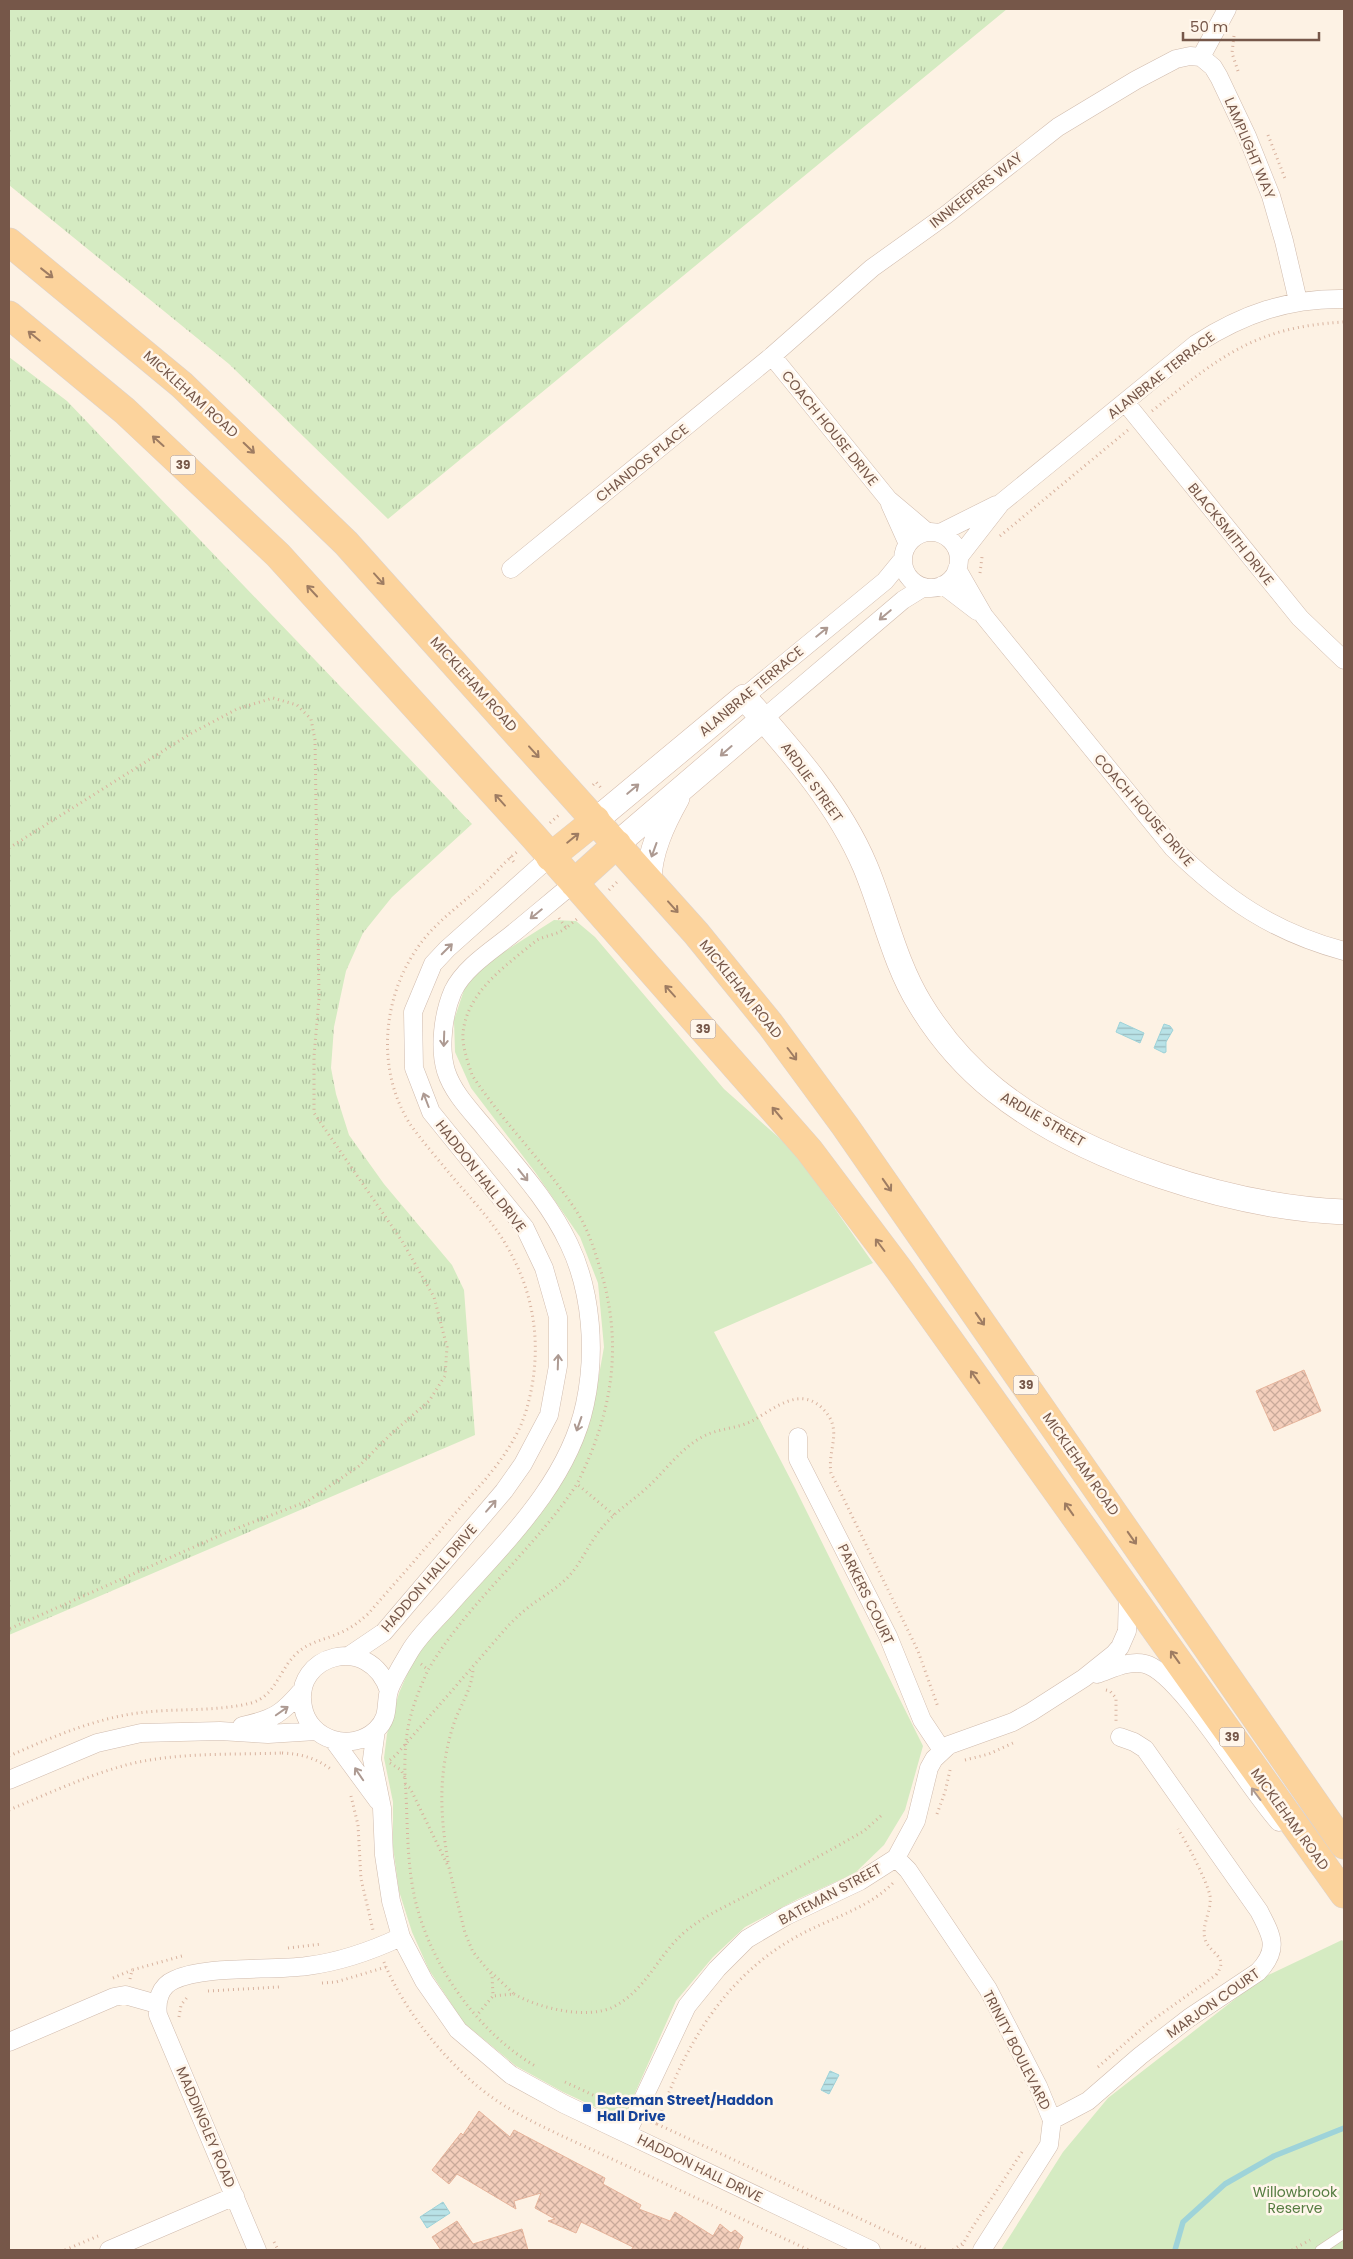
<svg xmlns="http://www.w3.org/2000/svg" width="1353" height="2259" font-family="Poppins,sans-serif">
  <defs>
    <pattern id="grass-tufts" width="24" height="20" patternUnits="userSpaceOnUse" patternTransform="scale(1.25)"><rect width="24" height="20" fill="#d5ebc2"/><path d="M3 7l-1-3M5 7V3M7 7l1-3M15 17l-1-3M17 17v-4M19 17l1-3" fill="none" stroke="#b1c1a0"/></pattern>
    <pattern id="water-rules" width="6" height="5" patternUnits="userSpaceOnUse" patternTransform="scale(1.25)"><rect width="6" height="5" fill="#b8e2e7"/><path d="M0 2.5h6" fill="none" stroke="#9ababd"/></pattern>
    <pattern id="building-cross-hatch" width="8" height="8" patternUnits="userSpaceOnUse" patternTransform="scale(1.25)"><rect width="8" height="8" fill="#f3cebb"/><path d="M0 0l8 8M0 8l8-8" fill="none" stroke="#c9aa9a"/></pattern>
  </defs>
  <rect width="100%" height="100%" fill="#fdf2e4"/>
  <path fill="url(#grass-tufts)" d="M9,9H1007L388,519L229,364L9,185Z
    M9,357L67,401L472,824L392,897L363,933L346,971L334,1027L331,1068L336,1094L349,1135L384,1184L452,1265L464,1290L475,1435L9,1635Z"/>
  <path fill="#d5ebc2" d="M554,920L576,921L595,937L724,1089L794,1151L873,1263L714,1332L795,1488L923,1746L905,1810L884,1845L855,1873L798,1899L745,1927L713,1957L676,2001L623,2120L563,2092L516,2066L464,2023L429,1970L412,1932L399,1891L393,1847V1802L384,1758L387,1734L399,1693L418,1649L574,1460L593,1409L604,1347L598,1283L580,1237L535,1172L471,1088L455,1052L454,1020L464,990L480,967Z
    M1342,1940L1344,1943V2250H1001L1063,2152L1108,2098L1262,1978Z"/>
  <path fill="url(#water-rules)" stroke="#9ed3d9" d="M1120,1022L1144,1033L1140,1043L1116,1032Z
    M1164,1024L1170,1026L1173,1030L1166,1042V1052L1164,1053L1154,1048Z
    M830,2071L839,2075L829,2094L821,2090Z
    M443,2202L450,2213L427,2228L420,2217Z"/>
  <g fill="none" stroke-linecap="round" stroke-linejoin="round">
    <path stroke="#9ed3d9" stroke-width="5.5" d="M1175,2250L1183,2222L1225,2184L1274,2156L1344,2128"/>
  </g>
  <path fill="url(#building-cross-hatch)" stroke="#e6b49b" d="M1304,1370L1321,1411L1274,1431L1256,1391Z
    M479,2111L510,2137L514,2130L605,2178L603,2184L641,2205L639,2209L670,2221L675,2212L713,2236L720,2224L731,2233L735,2230L743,2237L738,2250H631L633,2247L581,2222L576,2233L548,2221L555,2219L535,2208L541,2193L514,2201L516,2209L457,2174L449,2184L432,2170L461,2133L463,2135Z
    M457,2221L473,2244L522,2229L528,2250H441L432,2237Z"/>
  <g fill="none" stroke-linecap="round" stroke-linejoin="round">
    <g stroke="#d0bbad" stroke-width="10">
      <path id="lane" d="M1320,2250L1344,2234"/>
    </g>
    <g stroke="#d0bbad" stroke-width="19">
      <path id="street" d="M1201,57L1227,9
        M772,356L888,499L927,532
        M1125,402L1300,618L1344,660
        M890,504L908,544
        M903 560a28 28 0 1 1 56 0a28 28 0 1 1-56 0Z
        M940,533L996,505
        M959,557L1001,503L1196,344C1243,314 1288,298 1344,299
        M511,569L772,356L872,268L946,215L1058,127L1136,80L1176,59L1190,56L1201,57L1213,67L1219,77L1247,136L1271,196L1284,241L1298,301
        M957,569L984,616L1173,848C1225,899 1273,932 1344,951
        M943,585L977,611
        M744,697L885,581L903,559
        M763,719L903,600L924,587
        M798,1437V1459L888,1636L922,1720L942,1750
        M350,1655L384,1632L504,1491L523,1464L549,1415L558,1366V1317L544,1268L525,1228L431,1112L414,1068L413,1012L433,964L447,949L550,857
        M1097,1674C1112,1669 1129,1660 1145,1664C1180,1672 1249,1790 1279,1822
        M389,1691C370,1632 292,1655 303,1707C309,1740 351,1753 376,1730C390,1717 385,1705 389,1690C394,1677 403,1663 410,1651C420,1634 437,1619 450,1604C503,1544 568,1484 585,1404C596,1353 592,1292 569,1244C549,1201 515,1165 485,1128C471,1111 453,1093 446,1071C439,1048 443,1014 453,991C464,968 491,951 511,935C532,918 553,900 574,883
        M242,1726C274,1719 282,1714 303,1689
        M376,1730L372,1759L382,1808L384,1855L391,1901L401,1937L424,1981L458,2030L511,2075L564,2104L871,2250
        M334,1741L378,1801
        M9,1780L97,1743L141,1733L220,1731L268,1734L316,1731
        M896,1858L908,1870L988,1989L1038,2086L1052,2120L1049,2145L982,2250
        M9,2042L114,1997L125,1995L157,2004
        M1052,2120L1088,2101L1140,2056L1189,2018L1258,1972C1280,1949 1272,1936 1259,1911L1145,1749L1134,1742L1120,1737
        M627,2133L687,2006L717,1969L747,1939L786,1916L860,1881L896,1858L916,1821L929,1768L934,1759L949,1745L1013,1722L1031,1712L1084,1678L1114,1654L1120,1647L1127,1631L1128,1591
        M109,2250L235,2196
        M257,2250L158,2015C156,2001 160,1986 174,1980C204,1965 271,1971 307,1966C339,1962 371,1951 401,1937"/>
    </g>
    <g stroke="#d4baaa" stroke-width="26">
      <path id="secondary" d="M596,820L744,697C789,748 838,802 865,866C884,911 894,962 920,1004C940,1037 965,1066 995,1090C1084,1161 1232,1207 1344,1212
        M617,844L763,719
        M649,881C649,852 663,823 677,798"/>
    </g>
    <g stroke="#dbd3d0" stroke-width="29">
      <path id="primary" d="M9,242L182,385L346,543L696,933L770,1024L845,1126L1344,1845
        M9,315L125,411L278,555L533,836L809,1150L900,1271L1344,1894
        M550,857L596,820
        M574,883L617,844"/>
    </g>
    <path stroke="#d8b29e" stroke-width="3" stroke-dasharray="1 4" stroke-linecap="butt" d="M1234,36L1232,53L1238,71
      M1268,135L1286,181
      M1152,411C1220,357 1254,327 1344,322
      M1000,536L1128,430
      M980,573L982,557
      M593,785L596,782L602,789
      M550,823L560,814
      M9,848L190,734L237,709L273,698L297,705L311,719L315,740L319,999L314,1056V1113L402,1241L434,1297L447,1347L445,1376L429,1401L391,1434L359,1466L308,1501L230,1531L9,1629
      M510,857L516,865
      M609,890L619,880
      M559,918L566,928L577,919
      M566,928C557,935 547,935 537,940C507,965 467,991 463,1033C462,1047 468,1062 472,1075C502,1121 542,1160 573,1206C586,1224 593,1245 599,1265C624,1343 613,1412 577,1484
      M421,1664L428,1670C467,1603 534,1550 577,1484L614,1515
      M1106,1690L1110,1691L1116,1698V1721
      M282,1753C302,1754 316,1758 332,1770
      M9,1756C50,1738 93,1719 138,1713C174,1708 216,1712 251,1703C276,1696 279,1670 296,1654C308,1642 324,1640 340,1633C351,1628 359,1622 368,1614C396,1582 424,1550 452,1517C481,1484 517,1449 528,1404C542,1351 536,1298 509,1250C494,1222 470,1198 450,1174C437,1158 422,1141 410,1124C374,1067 383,990 424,939C441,918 464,902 484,884C496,873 505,861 517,852
      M390,1760L396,1755L508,1626C515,1619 522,1612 530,1606C543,1596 558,1588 569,1576C582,1562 589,1543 601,1529C616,1510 636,1499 652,1483C668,1467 682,1448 702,1437C718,1428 737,1429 752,1421C774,1409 800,1385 823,1409C844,1430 827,1449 831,1473L918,1651L938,1707
      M965,1760L989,1754L1013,1743
      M390,1763L401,1770L405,1778C404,1733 409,1712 428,1670
      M405,1778C408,1818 406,1860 415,1899C430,1965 479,2034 537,2067
      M405,1784L410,1788L449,1868L465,1933L473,1952L492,1975L493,1996L477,2015
      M351,1796L358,1825L361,1879L373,1930
      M9,1810C47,1794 86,1776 126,1765C176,1752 231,1755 282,1753V1752
      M937,1814L945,1792L950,1770
      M448,1862C440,1813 438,1775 453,1726C459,1707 472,1690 473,1669
      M288,1948L322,1944
      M384,1962C403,2010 451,2069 493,2098C514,2113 537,2124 560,2135L809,2250
      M491,1972L514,1994L493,1996
      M113,1978L132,1970
      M130,1979L132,1970L182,1956
      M322,1983L336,1982L386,1967
      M208,1991L279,1987
      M514,1994C538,2008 587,2020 613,2007C647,1990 658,1954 686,1931C705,1915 729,1905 751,1893C789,1873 827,1852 864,1831L883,1814
      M179,2017L181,2005L189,1995
      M1098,2067L1147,2024L1216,1975C1230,1956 1210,1955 1205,1939C1201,1925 1212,1911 1210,1896C1207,1881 1187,1843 1178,1829
      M565,2082L621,2108
      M651,2122L657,2124C684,2047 723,1978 796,1937C829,1918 867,1910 894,1882
      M657,2124L927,2250
      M274,2242L278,2250
      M65,2250L98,2236
      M953,2250L963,2243
      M960,2250L970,2231L1022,2152
      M1292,2250L1310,2240"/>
    <use href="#lane" stroke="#fff" stroke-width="9"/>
    <use href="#street" stroke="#fff" stroke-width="18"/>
    <use href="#secondary" stroke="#fff" stroke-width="25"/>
    <use href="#primary" stroke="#fcd39c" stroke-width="28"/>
  </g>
  <defs><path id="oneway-shaft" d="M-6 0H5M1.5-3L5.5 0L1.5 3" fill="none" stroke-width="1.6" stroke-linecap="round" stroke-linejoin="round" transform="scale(1.25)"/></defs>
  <g stroke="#9e7c62">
    <use href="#oneway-shaft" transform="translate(47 273) rotate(38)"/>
    <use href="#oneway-shaft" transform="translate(34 336) rotate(-141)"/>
    <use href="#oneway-shaft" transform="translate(158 441) rotate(-138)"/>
    <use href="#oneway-shaft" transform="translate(249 448) rotate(44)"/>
    <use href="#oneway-shaft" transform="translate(379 579) rotate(48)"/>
    <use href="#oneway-shaft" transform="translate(312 591) rotate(-133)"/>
    <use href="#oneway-shaft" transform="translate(534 752) rotate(48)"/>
    <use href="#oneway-shaft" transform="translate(500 800) rotate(-132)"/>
    <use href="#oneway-shaft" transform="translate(573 838) rotate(-39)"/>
    <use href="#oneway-shaft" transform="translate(673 907) rotate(48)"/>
    <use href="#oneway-shaft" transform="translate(670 991) rotate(-132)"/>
    <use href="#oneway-shaft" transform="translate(792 1054) rotate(53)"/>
    <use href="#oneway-shaft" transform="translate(777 1113) rotate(-130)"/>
    <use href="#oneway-shaft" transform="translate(887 1185) rotate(55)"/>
    <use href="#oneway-shaft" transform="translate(880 1245) rotate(-127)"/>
    <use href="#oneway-shaft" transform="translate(980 1319) rotate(55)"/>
    <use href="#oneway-shaft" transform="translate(975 1377) rotate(-125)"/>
    <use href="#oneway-shaft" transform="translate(1069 1509) rotate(-125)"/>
    <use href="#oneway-shaft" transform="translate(1132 1538) rotate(55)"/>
    <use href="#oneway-shaft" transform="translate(1175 1657) rotate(-126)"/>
  </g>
  <g stroke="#ad9a92">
    <use href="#oneway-shaft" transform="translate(885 615) rotate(140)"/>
    <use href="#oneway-shaft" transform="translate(822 632) rotate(-39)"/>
    <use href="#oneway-shaft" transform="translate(726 751) rotate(139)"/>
    <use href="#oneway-shaft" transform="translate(633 789) rotate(-40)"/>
    <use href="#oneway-shaft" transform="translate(654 850) rotate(110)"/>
    <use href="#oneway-shaft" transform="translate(536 914) rotate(141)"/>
    <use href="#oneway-shaft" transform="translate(447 949) rotate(-45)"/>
    <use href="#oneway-shaft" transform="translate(444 1039) rotate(92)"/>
    <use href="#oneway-shaft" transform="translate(426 1100) rotate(-111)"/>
    <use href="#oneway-shaft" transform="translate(523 1175) rotate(51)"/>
    <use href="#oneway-shaft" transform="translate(558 1362) rotate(-88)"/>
    <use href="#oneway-shaft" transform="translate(579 1424) rotate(109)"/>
    <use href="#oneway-shaft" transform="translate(491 1506) rotate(-49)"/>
    <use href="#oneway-shaft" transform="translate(282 1711) rotate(-35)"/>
    <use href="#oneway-shaft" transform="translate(359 1774) rotate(-124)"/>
    <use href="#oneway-shaft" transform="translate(1256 1794) rotate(-127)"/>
  </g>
  <rect fill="#1a4fb4" stroke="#fff6eb" stroke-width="2" x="582" y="2103" width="10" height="10" rx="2.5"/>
  <g text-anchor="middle" stroke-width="5" stroke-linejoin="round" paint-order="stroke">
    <g fill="#fff6eb" stroke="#9f877a" stroke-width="1">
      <rect x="170.5" y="455.5" width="25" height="19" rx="4"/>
      <rect x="690.5" y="1019.5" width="25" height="19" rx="4"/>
      <rect x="1013.5" y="1375.5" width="25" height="19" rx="4"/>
      <rect x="1219.5" y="1727.5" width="25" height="19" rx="4"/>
    </g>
    <g font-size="12" font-weight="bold" fill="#765749">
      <text x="183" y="469">39</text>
      <text x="703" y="1033">39</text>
      <text x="1026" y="1389">39</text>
      <text x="1232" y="1741">39</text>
    </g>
    <g font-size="14" fill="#765749" stroke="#fff6eb">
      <text transform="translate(1250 148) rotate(67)" y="5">LAMPLIGHT WAY</text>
      <text transform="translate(976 190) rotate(-38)" y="5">INNKEEPERS WAY</text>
      <text transform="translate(1161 375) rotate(-38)" y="5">ALANBRAE TERRACE</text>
      <text transform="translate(191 394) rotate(42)" y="5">MICKLEHAM ROAD</text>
      <text transform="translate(830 428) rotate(51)" y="5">COACH HOUSE DRIVE</text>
      <text transform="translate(642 463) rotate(-39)" y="5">CHANDOS PLACE</text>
      <text transform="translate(1231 534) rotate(51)" y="5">BLACKSMITH DRIVE</text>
      <text transform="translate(474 684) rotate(48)" y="5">MICKLEHAM ROAD</text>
      <text transform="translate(751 691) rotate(-40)" y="5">ALANBRAE TERRACE</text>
      <text transform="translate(812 782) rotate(54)" y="5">ARDLIE STREET</text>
      <text transform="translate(1144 810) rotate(49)" y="5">COACH HOUSE DRIVE</text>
      <text transform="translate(741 989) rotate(51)" y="5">MICKLEHAM ROAD</text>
      <text transform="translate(1043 1119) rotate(30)" y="5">ARDLIE STREET</text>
      <text transform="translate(481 1176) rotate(52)" y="5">HADDON HALL DRIVE</text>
      <text transform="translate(1081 1464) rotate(55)" y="5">MICKLEHAM ROAD</text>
      <text transform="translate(429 1578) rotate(-49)" y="5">HADDON HALL DRIVE</text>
      <text transform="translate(866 1594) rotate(64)" y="5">PARKERS COURT</text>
      <text transform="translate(1290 1819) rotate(54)" y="5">MICKLEHAM ROAD</text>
      <text transform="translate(830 1894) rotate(-28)" y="5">BATEMAN STREET</text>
      <text transform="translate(1213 2003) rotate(-35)" y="5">MARJON COURT</text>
      <text transform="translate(1017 2050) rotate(63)" y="5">TRINITY BOULEVARD</text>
      <text transform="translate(206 2127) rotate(67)" y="5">MADDINGLEY ROAD</text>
      <text transform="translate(700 2168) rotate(26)" y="5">HADDON HALL DRIVE</text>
    </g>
    <g font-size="14" font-weight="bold" fill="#164399" stroke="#fff6eb" text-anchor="start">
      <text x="597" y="2105">Bateman Street/Haddon<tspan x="597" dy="16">Hall Drive</tspan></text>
    </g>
    <g font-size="14" fill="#557c41" stroke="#fff6eb">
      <text x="1295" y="2197">Willowbrook<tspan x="1295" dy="16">Reserve</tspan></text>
    </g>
  </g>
  <rect width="1353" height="2259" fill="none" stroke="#765749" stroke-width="20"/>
  <path d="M1183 32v8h136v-8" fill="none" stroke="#765749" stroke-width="2.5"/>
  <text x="1190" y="32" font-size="15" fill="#765749" stroke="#fff6eb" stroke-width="4" paint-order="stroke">50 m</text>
</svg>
